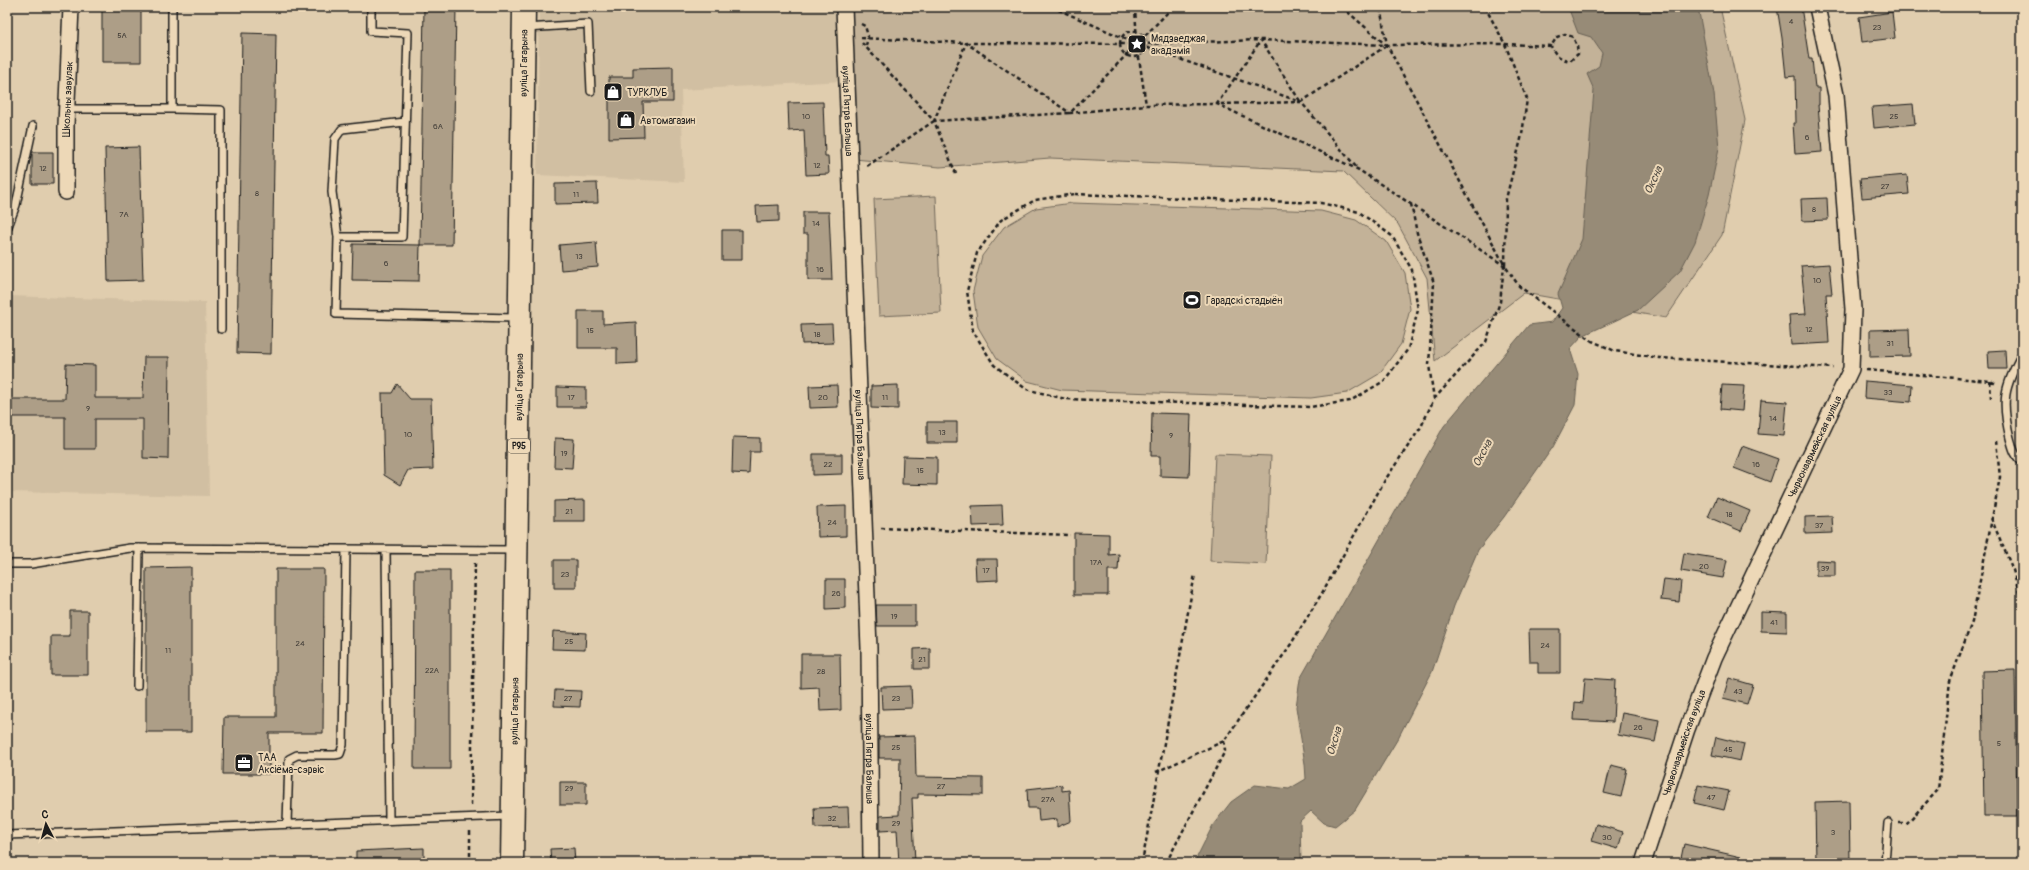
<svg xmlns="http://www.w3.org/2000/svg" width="2029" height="870" font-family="Pangolin,sans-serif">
  <rect width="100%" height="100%" fill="#e0cdae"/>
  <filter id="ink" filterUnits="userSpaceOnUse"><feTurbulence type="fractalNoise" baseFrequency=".025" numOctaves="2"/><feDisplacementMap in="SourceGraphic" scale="8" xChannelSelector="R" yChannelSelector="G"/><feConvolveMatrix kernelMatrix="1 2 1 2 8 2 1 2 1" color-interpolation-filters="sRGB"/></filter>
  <g filter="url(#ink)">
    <path fill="#d1bfa2" d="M539,7H837L843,81L681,90L684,182L537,175Z
      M7,296L205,302L209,496L7,492Z"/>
    <path fill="#c3b298" stroke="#70675a" d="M850,7H1720L1745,120L1722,235L1666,318L1524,293L1435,361L1427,278L1398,224L1343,171L1050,158L940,167L854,159Z
      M936,196L941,313L879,316L874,199Z
      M1072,203L1321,211L1356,220L1386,241L1405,273L1410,309L1401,344L1379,374L1347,393L1311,398L1062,390L1027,381L997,359L978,327L973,291L982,256L1004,227L1036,208Z
      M1215,454L1271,456L1266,564L1210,561Z"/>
    <path fill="#978b77" stroke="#665f53" d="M1568,7H1698L1714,94L1719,148L1709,195L1695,242L1680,271L1638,310L1582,336L1570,349L1578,374L1575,405L1553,447L1504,517L1478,550L1454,606L1432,672L1397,740L1355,810L1335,826L1324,823L1311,811L1300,821L1301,863H1194L1213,825L1231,802L1255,785L1289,789L1306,779L1305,764L1296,707L1300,679L1444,426L1529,325L1552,322L1562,308L1558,294L1582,239L1594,90L1587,74L1599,66L1602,53L1591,37L1578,33Z"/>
    <path fill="#ad9e87" stroke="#1c1c1c" d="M102,7H141V62H102Z
      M424,7H456L452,245H420Z
      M1777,7H1801L1809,59H1812L1815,88H1819V105H1818L1822,152L1795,154L1793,123H1796L1795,76L1786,77L1782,38Z
      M1892,12L1895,38L1862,42L1859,17Z
      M242,33L276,34L271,354L237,353Z
      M673,67V102H643L644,137L609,138V77H633V68Z
      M823,102L825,156H828L829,174L806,175L804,130L789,131L788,103Z
      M1913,104L1915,124L1874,128L1872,107Z
      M139,147L143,280L108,281L105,148Z
      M32,152H53V184H32Z
      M1907,175L1909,194L1862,198L1860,179Z
      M597,183L598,203L555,204V184Z
      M1827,198L1828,220L1802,221L1801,199Z
      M779,205V221L757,222L756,206Z
      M803,212H829L832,280H808V234H803Z
      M722,230H742V260H722Z
      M596,242L598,267L561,270L559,245Z
      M353,244L420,245L419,281L352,280Z
      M1829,264L1832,294H1826L1829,343L1791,345L1789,315L1806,314L1801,266Z
      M578,311H603V324L636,322L637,363L617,364V348H578Z
      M832,324L833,343L802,344L801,325Z
      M1909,329L1910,356L1870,357V330Z
      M2005,350L2006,369H1989L1988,351Z
      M144,357H169L168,459L143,458V419H95V449H65V417H7V399H65L66,364L95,365V398H143Z
      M1865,381L1912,385L1911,402L1864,398Z
      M397,384L410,399H431L433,469L408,470L400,485L384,475L382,393H392Z
      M837,385L838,407L810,408L809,386Z
      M898,385V409L871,408V386Z
      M1722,385L1744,386L1742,411L1720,409Z
      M557,387L586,388V407H557Z
      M1761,400L1787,402L1784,436L1758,434Z
      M1152,413L1191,414L1189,477L1160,476V456H1151Z
      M927,422H957V443H927Z
      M733,437L760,438V452H750L749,474L732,473Z
      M555,438L574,439L572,468L554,467Z
      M1742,446L1778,459L1770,482L1734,468Z
      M813,454H842V474L813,475Z
      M903,456L937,457V485L902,484Z
      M1717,497L1750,511L1741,531L1708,517Z
      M585,500V521H554V501Z
      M1002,505L1003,525L973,526L972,506Z
      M846,506V536L818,537L817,507Z
      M1832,516L1833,533L1805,534V517Z
      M1074,533L1109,534V555L1119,554L1118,570H1108V595H1074Z
      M1684,553L1727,560L1723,578L1681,571Z
      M975,559H997L998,580L976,581Z
      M554,560H576V588H554Z
      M1816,560L1835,561V576H1816Z
      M191,567V732H146V568Z
      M276,569H324L323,733H269V774H223L224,717H276Z
      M415,570H450V769H414Z
      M826,579H845V608L826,609Z
      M1664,579L1681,581L1679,602L1661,600Z
      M876,605H915V626H877Z
      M70,611H88V675H51V636H70Z
      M1761,612L1787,613V632L1761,631Z
      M1529,629H1560V673H1538V662H1530Z
      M553,631L586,633L585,650L552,649Z
      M930,648V669H914V649Z
      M801,654H840L841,710L820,711L819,687L801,688Z
      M2015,670L2017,816H1984L1982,671Z
      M1585,678L1615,680L1613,722L1574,720L1575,702L1583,703Z
      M1729,678L1753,685L1747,704L1723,698Z
      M911,686L912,708L882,709L881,687Z
      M555,690L581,691L580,707L554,706Z
      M1622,713L1659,720L1655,742L1618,735Z
      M915,736L916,777L983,778V795L918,794V798H912L915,863H899L897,830L880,831V816L899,815L900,758H879V737Z
      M1716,737L1744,744L1740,761L1712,755Z
      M1611,765L1627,769L1621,797L1604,793Z
      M560,782H586V805H560Z
      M1062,785V791L1069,790L1071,821L1057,827V819L1039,821L1038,808H1028L1027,789Z
      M1698,785L1729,791L1724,810L1694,803Z
      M1849,801L1850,863H1816L1815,802Z
      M848,807L849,827L815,828L814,808Z
      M1596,824L1623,832L1618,849L1591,841Z
      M1684,844L1741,857L1740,863H1680Z
      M424,848V863H356V851Z
      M574,848L575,863H551L550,849Z"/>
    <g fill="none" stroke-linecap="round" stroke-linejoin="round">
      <g stroke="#1c1c1c" stroke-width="10">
        <path id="service" d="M172,7V109L221,110V329
          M371,7V31L408,33L402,237H338L336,314L517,318
          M526,28L588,24L591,91
          M67,109H172
          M7,229L16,205L33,126
          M338,237L332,192L335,139L342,129L405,122
          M2022,354C2004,387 2001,401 2010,438C2013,448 2014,455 2022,462
          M386,550L389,820
          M7,564H31L130,548L515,550
          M137,686L139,548
          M287,824L289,759L297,755H335L340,754L343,745L346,550
          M7,835L510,816
          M1885,863L1888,823"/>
      </g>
      <g stroke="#1c1c1c" stroke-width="18">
        <g id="minor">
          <path id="s1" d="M844,7L869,648L871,863"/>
          <path id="s2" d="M66,192V125L71,7"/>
          <path id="s3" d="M1643,863L1687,729L1714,658L1851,369L1853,309L1836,95L1817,7"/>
        </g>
      </g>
      <g stroke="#1c1c1c" stroke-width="25">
        <g id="primary">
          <path id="s4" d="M512,863L524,7"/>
        </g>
      </g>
      <path stroke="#1c1c1c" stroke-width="2.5" stroke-dasharray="4 3" stroke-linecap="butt" d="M1052,7L1137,44L1146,105
        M1135,7L1137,44L1173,7
        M1342,7L1386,45
        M1485,7L1505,44L1551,46L1557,37L1565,34L1573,37L1577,46L1578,54L1570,61C1559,58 1555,55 1551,46
        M861,24L865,26L868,36L866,46
        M1120 44a13 13 0 1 1 26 0a13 13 0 1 1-26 0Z
        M861,38L966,43L1137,44L1261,40L1387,45L1505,44L1527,99L1522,135L1506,199L1505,266L1519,286L1592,341L1615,351L1660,358L1833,368
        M862,43L934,121L966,43L1070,113L1146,105L1217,104L1359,170L1505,266L1387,45L1380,7
        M1300,101L1261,40L1217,104L1301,102L1357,168
        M1301,102L1386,46
        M867,166L934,121
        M956,174L934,121L1070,113L1137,44L1301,102
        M1075,194L1321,203L1359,212L1392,236L1412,270L1418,310L1408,349L1384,381L1350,401L1310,407L1065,399L1026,389L994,365L973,331L967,291L977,253L1001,220L1035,200Z
        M1866,370L1990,381L1996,384
        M1990,381L1991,398
        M1434,399L1486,342L1500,302L1504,266
        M1991,518L2013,570L2022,603
        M881,528L1070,535
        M1156,772L1224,741L1291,644L1322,593L1385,480L1421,427L1434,399L1429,365L1434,283L1417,233L1411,204
        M471,805L475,562
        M1899,823H1907L1938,790L1950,681L1972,622L2000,477L1996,441
        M470,863V830
        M1142,863L1195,574
        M1166,863L1225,751L1224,741"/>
      <use href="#service" stroke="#edd8b7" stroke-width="7"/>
      <use href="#minor" stroke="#edd8b7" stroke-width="15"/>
      <use href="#primary" stroke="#edd8b7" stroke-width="22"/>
    </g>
  </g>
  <defs>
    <g id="sight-square" transform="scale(1)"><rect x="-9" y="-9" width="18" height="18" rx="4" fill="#1c1c1c" stroke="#edd8b7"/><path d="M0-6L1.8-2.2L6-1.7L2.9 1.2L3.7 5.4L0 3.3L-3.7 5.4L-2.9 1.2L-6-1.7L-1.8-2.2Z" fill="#fff"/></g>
    <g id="shop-square" transform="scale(1)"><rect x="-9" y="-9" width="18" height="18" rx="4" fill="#1c1c1c" stroke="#edd8b7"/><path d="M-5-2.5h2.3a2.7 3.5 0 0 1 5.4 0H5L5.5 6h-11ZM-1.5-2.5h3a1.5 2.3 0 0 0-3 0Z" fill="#fff"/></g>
    <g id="stadium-square" transform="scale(1)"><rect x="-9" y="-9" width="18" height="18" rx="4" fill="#1c1c1c" stroke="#edd8b7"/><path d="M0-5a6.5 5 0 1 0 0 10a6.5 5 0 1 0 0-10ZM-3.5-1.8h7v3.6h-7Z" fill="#fff"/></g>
    <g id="office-square" transform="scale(1)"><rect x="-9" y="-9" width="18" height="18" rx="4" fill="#1c1c1c" stroke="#edd8b7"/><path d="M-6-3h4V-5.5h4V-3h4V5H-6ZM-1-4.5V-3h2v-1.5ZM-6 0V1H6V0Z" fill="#fff"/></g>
  </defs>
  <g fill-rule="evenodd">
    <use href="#sight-square" x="1137" y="44"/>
    <use href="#shop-square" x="613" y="92"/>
    <use href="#shop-square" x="626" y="120"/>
    <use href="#stadium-square" x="1192" y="300"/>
    <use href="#office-square" x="244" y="763"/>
  </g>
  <g text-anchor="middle" stroke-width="4" stroke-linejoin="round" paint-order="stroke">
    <g font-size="8" fill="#403c37">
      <text x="1791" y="24">4</text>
      <text x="1877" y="30">23</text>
      <text x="122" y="38">5А</text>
      <text x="806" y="119">10</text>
      <text x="1894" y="119">25</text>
      <text x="438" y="129">6А</text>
      <text x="1807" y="140">6</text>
      <text x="817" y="168">12</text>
      <text x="43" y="171">12</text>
      <text x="1885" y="189">27</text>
      <text x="257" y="196">8</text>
      <text x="576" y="197">11</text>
      <text x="1814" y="212">8</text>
      <text x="124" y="217">7А</text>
      <text x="816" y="226">14</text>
      <text x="579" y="259">13</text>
      <text x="386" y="266">6</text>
      <text x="820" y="272">16</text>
      <text x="1817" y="283">10</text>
      <text x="1809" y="332">12</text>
      <text x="590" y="333">15</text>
      <text x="817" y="337">18</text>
      <text x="1890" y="346">31</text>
      <text x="1888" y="395">33</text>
      <text x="571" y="400">17</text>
      <text x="823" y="400">20</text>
      <text x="885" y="400">11</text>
      <text x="88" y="411">9</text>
      <text x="1773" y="421">14</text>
      <text x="942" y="435">13</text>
      <text x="408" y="437">10</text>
      <text x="1171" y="438">9</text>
      <text x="564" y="456">19</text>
      <text x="828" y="467">22</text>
      <text x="1756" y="467">16</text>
      <text x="920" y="473">15</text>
      <text x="569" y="514">21</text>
      <text x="1729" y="517">18</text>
      <text x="832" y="525">24</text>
      <text x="1819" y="528">37</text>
      <text x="1096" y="565">17А</text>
      <text x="1704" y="569">20</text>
      <text x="1825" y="571">39</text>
      <text x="986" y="573">17</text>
      <text x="565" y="577">23</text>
      <text x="836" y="596">26</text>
      <text x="894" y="619">19</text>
      <text x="1774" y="625">41</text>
      <text x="569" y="644">25</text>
      <text x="300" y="646">24</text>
      <text x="1545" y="648">24</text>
      <text x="168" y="653">11</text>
      <text x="922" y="662">21</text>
      <text x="432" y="673">22А</text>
      <text x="821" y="674">28</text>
      <text x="1738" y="694">43</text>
      <text x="568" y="701">27</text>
      <text x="896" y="701">23</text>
      <text x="1638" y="730">26</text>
      <text x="1999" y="746">5</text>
      <text x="896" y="750">25</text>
      <text x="1728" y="752">45</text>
      <text x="941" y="789">27</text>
      <text x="569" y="791">29</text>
      <text x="1711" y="800">47</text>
      <text x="1048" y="802">27А</text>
      <text x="832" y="821">32</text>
      <text x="896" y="826">29</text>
      <text x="1833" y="835">3</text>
      <text x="1607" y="840">30</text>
    </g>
    <rect fill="#edd8b7" stroke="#5b544a" stroke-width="1" x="508" y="439" width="22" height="14" rx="3"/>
    <g font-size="9" font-weight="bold" fill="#1c1c1c">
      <text x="519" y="449">Р95</text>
    </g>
    <g font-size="10" fill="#1c1c1c" stroke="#edd8b7" text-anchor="start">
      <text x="1151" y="42">Мядзведжая<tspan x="1151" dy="12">акадэмія</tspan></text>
      <text x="627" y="96">ТУРКЛУБ</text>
      <text x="640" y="124">Автомагазин</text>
      <text x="1206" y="304">Гарадскі стадыён</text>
      <text x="258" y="761">ТАА<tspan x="258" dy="12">Аксіёма-сэрвіс</tspan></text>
    </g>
    <g font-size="10" fill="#1c1c1c" stroke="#edd8b7">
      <text dy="4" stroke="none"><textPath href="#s4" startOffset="800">вуліца Гагарына</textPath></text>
      <text dy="4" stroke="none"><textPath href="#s2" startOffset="93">Школьны завулак</textPath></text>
      <text dy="4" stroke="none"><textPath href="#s1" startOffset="104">вуліца Пятра Балыша</textPath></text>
      <text dy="4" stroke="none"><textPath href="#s4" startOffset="476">вуліца Гагарына</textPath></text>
      <text dy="4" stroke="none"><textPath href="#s1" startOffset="428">вуліца Пятра Балыша</textPath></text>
      <text dy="4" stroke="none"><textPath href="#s3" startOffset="451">Чырвонаармейская вуліца</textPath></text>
      <text dy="4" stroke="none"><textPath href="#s4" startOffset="152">вуліца Гагарына</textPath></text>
      <text dy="4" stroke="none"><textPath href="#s3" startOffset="127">Чырвонаармейская вуліца</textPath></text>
      <text dy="4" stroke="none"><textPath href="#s1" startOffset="752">вуліца Пятра Балыша</textPath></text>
    </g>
    <g font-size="11" font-style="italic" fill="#4d4840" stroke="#edd8b7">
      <text transform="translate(1653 180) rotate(-65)" y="4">Оксна</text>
      <text transform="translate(1482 453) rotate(-62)" y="4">Оксна</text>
      <text transform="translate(1334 741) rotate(-73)" y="4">Оксна</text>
    </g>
  </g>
  <rect width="2029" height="870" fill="none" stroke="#edd8b7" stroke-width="24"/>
  <rect x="12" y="12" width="2005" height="846" fill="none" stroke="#1c1c1c" stroke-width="1.5" filter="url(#ink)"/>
  <g transform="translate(46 824) rotate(354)" stroke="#edd8b7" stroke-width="3" paint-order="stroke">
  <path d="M0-3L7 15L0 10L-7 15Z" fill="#1c1c1c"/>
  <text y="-6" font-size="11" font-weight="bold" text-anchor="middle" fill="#1c1c1c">С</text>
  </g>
</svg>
